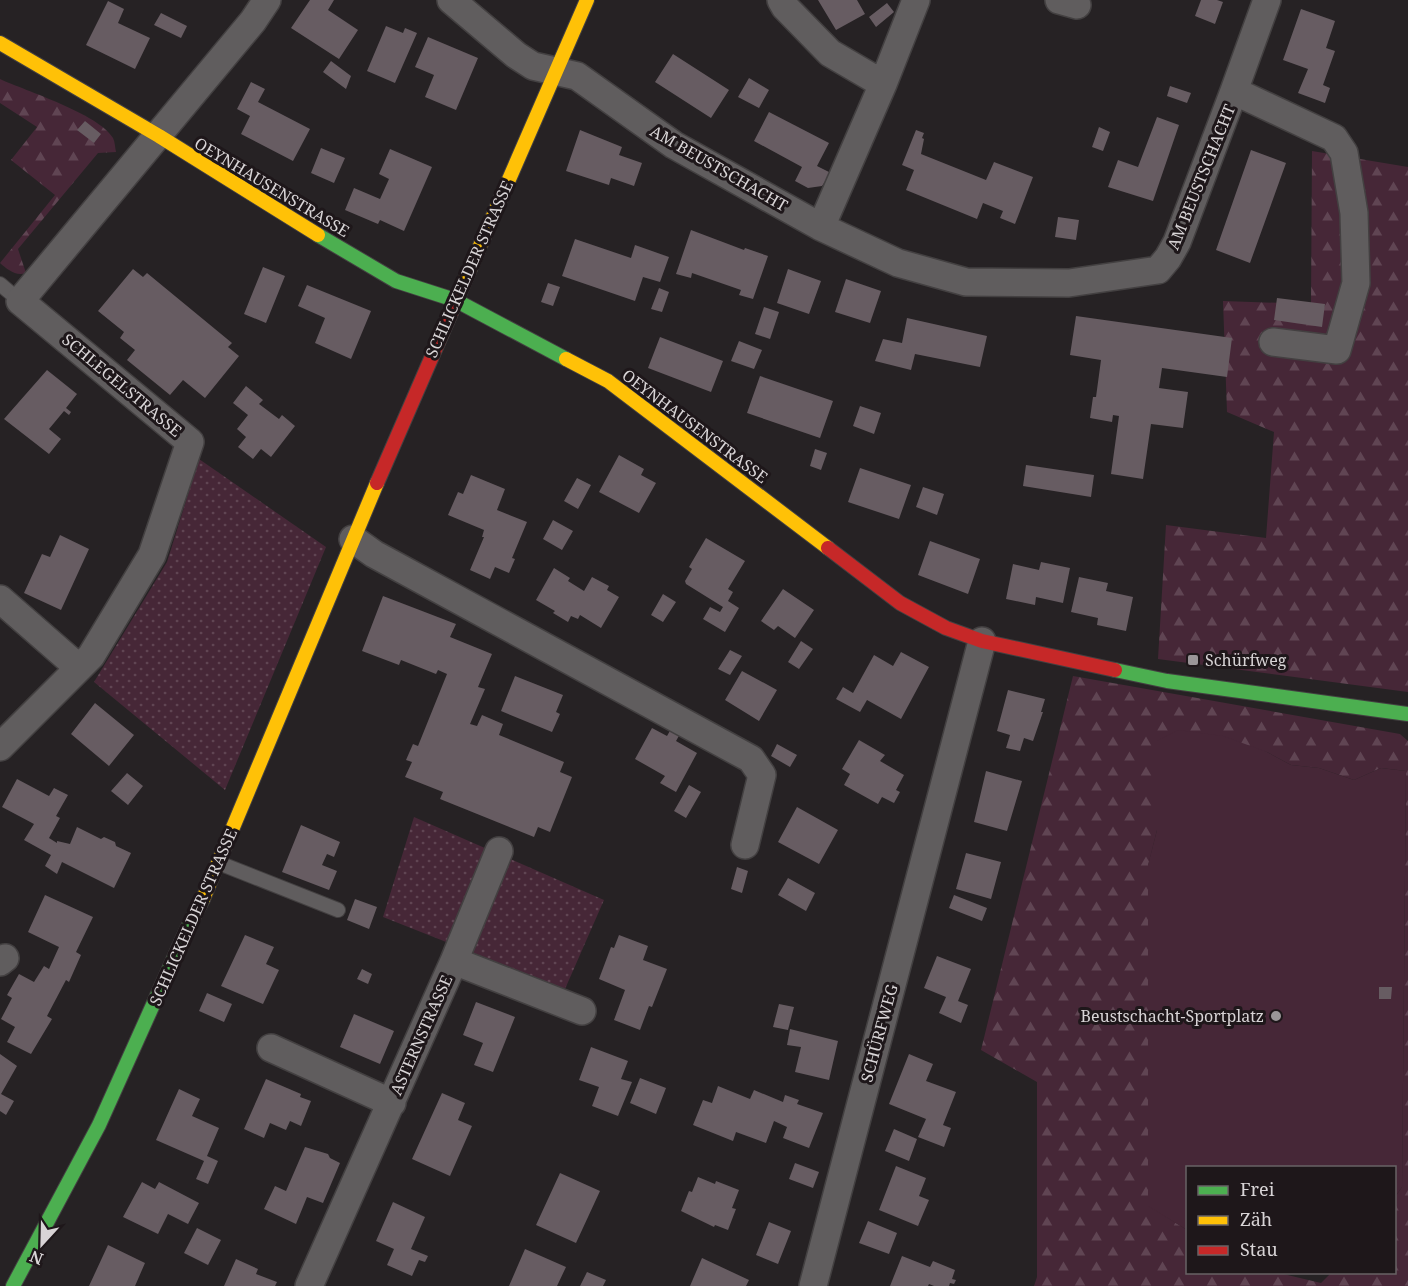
<svg xmlns="http://www.w3.org/2000/svg" width="1408" height="1286" font-family="'Noto Serif',serif">
  <defs>
    <pattern id="grass-dots" width="8" height="8" patternUnits="userSpaceOnUse" patternTransform="scale(1.5)"><rect width="8" height="8" fill="#462737"/><path d="M2 2h.1M6 6h.1" fill="none" stroke="#604553" stroke-width="1.8" stroke-linecap="round"/></pattern>
    <pattern id="forest-firs" width="22" height="20" patternUnits="userSpaceOnUse" patternTransform="scale(1.5)"><rect width="22" height="20" fill="#462737"/><path d="M5 1l3.5 6h-7zM16 11l3.5 6h-7z" fill="#604553"/></pattern>
  </defs>
  <rect width="100%" height="100%" fill="#262224"/>
  <path fill="url(#grass-dots)" d="M199,459L326,547L225,790L94,682L167,562Z
    M414,817L604,900L565,989L383,917Z"/>
  <path fill="url(#forest-firs)" fill-rule="evenodd" d="M0,79C26,91 99,114 113,138C115,142 115,148 116,152L98,153L18,249L26,273C16,277 7,269 0,263L55,195L11,160L37,127L0,103Z
    M1312,151L1408,167V692L1158,659L1166,525L1266,538L1274,432L1227,412L1223,301L1311,304Z
    M1073,676L1400,734L1408,741V1286H1034L1037,1277V1082L981,1050ZM1157,741L1267,752L1291,765L1319,768L1354,780L1381,768L1406,771L1402,1187L1395,1197L1394,1272L1331,1273L1321,1283L1279,1273L1188,1272L1187,1230L1148,1205V866L1157,830Z"/>
  <path fill="#462737" d="M1178,730L1223,736L1267,752L1291,765L1319,768L1354,780L1381,768L1406,771L1402,1187L1395,1197L1394,1168H1188L1187,1230L1148,1206V865L1157,830V741Z"/>
  <path fill="#675c62" d="M310,0H334L328,10L358,30L339,59L291,28Z
    M818,0H857L865,14L836,30Z
    M1201,0H1217L1223,2L1215,24L1195,16Z
    M108,1L124,9L118,23L150,38L135,69L86,45Z
    M887,3L894,12L876,27L869,17Z
    M1301,9L1335,21L1326,48L1335,51L1323,85L1330,88L1325,103L1298,93L1308,69L1283,60Z
    M161,13L187,26L181,38L154,25Z
    M386,26L403,33L405,28L417,33L395,83L367,71Z
    M428,37L478,58L456,110L425,97L434,75L415,67Z
    M673,54L729,90L711,118L655,82Z
    M331,61L351,76L346,89L323,72Z
    M749,78L769,90L759,108L738,97Z
    M251,82L265,89L258,102L310,129L293,161L241,134L250,116L237,109Z
    M1170,86L1191,93L1187,103L1167,96Z
    M769,112L829,143L817,166L831,173L822,186L808,188L795,181L802,167L754,141Z
    M1157,117L1179,125L1153,201L1108,187L1118,160L1138,167Z
    M85,121L101,134L94,143L77,130Z
    M1099,127L1110,132L1103,151L1092,147Z
    M580,130L622,147L619,155L642,163L634,186L611,178L609,185L566,171Z
    M916,130L924,133L922,138L924,139L921,154L986,180L994,162L1033,177L1015,224L1000,218L1003,211L983,203L977,219L906,190L914,170L902,165Z
    M321,148L345,158L334,183L311,173Z
    M390,149L432,167L404,231L380,220L378,224L345,210L354,188L380,199L389,179L379,174Z
    M1251,150L1286,163L1250,263L1216,250Z
    M1058,217L1079,220L1076,240L1055,237Z
    M691,230L744,250L745,248L768,256L753,299L739,295L741,290L692,273L691,278L676,274Z
    M575,239L631,258L635,245L669,257L660,282L643,277L635,301L562,276Z
    M263,267L285,276L266,323L244,314Z
    M133,269L143,277L147,273L232,343L228,347L239,356L205,398L183,380L170,395L127,360L135,350L120,338L124,332L98,311Z
    M788,269L821,281L809,314L777,303Z
    M846,279L881,291L870,323L835,312Z
    M548,283L560,287L553,306L541,302Z
    M307,285L371,311L351,359L315,343L325,318L298,306Z
    M659,288L669,292L662,312L651,309Z
    M1277,298L1325,304L1322,327L1274,320Z
    M764,307L779,312L770,339L755,334Z
    M1076,316L1232,338L1227,377L1162,368L1159,388L1188,392L1183,428L1151,424L1143,479L1111,474L1119,416L1113,415L1112,422L1090,418L1093,397H1096L1101,360L1070,355Z
    M907,318L987,336L980,367L915,354L911,370L875,361L883,339L902,343Z
    M660,337L723,361L711,392L648,368Z
    M739,341L762,350L754,369L731,361Z
    M47,370L77,394L66,408L71,412L69,415L64,411L49,429L61,439L49,454L4,419Z
    M760,376L833,401L820,438L747,413Z
    M246,386L263,400L259,404L279,419L282,415L295,426L271,457L261,449L253,459L238,447L246,437L237,429L248,415L233,403Z
    M860,406L881,413L874,434L853,426Z
    M815,449L827,453L821,470L810,466Z
    M619,455L644,469L641,475L656,483L639,513L599,492Z
    M1026,465L1094,475L1091,497L1023,486Z
    M860,468L911,485L899,519L848,502Z
    M471,475L505,489L497,510L527,522L512,558L515,559L509,573L495,567L490,579L470,570L484,537H482L484,530L448,515L458,492L463,494Z
    M577,478L591,485L578,509L564,501Z
    M923,487L944,494L937,515L916,507Z
    M553,520L573,531L562,550L543,539Z
    M60,535L89,549L61,610L24,593L42,554L50,557Z
    M706,538L745,561L728,589L733,592L728,601L739,608L725,632L703,619L710,607L720,612L723,607L686,584L685,581L692,569L689,567Z
    M930,541L980,559L968,594L918,575Z
    M1041,562L1070,568L1063,603L1036,597L1035,605L1006,599L1013,564L1039,570Z
    M554,568L570,578L568,581L584,591L592,577L609,586L607,590L619,597L601,628L580,615L578,619L571,616L568,622L553,613L555,611L536,600Z
    M1079,577L1108,583L1106,591L1133,597L1126,631L1097,625L1098,618L1071,612Z
    M783,589L814,610L795,638L778,626L774,630L761,621Z
    M663,594L676,602L663,622L651,615Z
    M383,596L456,624L450,637L492,654L478,687L485,689L470,724L477,726L482,715L503,724L499,735L564,762L560,772L572,777L550,832L538,827L534,837L440,799L443,792L405,777L412,762L406,760L413,744L418,746L447,674L438,670L436,674L401,660L399,665L362,651Z
    M801,641L813,649L799,669L788,662Z
    M730,650L742,656L730,675L718,669Z
    M901,652L929,667L901,719L867,700L860,712L836,699L843,687L853,693L874,655L893,666Z
    M742,671L777,690L759,721L725,700Z
    M515,676L563,695L556,712L560,714L552,732L501,711Z
    M1008,690L1045,699L1041,712H1043L1033,741L1024,738L1020,751L1006,748L1010,735L997,731Z
    M95,703L134,735L109,766L71,734Z
    M652,728L667,736L671,729L680,734L676,741L697,753L676,792L660,783L665,776L635,759Z
    M859,740L885,755L880,761L904,775L896,790L900,792L894,803L882,797L878,804L844,785L850,774L842,769Z
    M777,744L797,755L790,767L771,756Z
    M986,771L1022,781L1007,831L974,822Z
    M127,773L143,786L128,805L111,791Z
    M17,779L49,796L54,788L68,795L56,816L60,818L49,838L57,843V841L70,844L77,827L101,839L104,837L115,842L116,846L131,853L114,888L62,862L57,874L45,866L51,855L24,840L34,824L2,807Z
    M689,785L701,792L686,818L674,811Z
    M797,807L838,830L819,864L778,842Z
    M301,825L340,842L334,857L327,854L322,865L337,871L329,890L282,872Z
    M966,853L1001,862L991,899L956,889Z
    M737,867L748,871L742,893L731,889Z
    M788,878L815,893L806,911L778,895Z
    M45,895L93,917L76,952L81,955L69,982L66,980L47,1016L52,1019L31,1054L7,1042L15,1027L1,1019L12,998L7,995L19,974L34,982L44,966L49,969L59,947L28,932Z
    M954,895L987,908L982,921L949,908Z
    M355,899L377,907L369,929L347,920Z
    M245,935L274,947L266,964L279,970L263,1004L221,986Z
    M619,935L648,946L643,960L667,969L652,1007L649,1006L640,1030L614,1020L625,990L599,979L611,947L614,948Z
    M937,956L971,969L958,1001L968,1005L961,1023L939,1013L946,997L924,988Z
    M362,969L372,974L368,984L357,979Z
    M1379,987H1392L1391,999H1379Z
    M207,993L232,1004L224,1022L199,1011Z
    M476,1002L515,1017L493,1072L474,1065L483,1043L463,1035Z
    M779,1004L794,1007L788,1030L773,1027Z
    M354,1014L394,1031L380,1064L340,1047Z
    M790,1029L838,1041L829,1080L795,1072L801,1047L787,1045Z
    M591,1047L628,1061L621,1079L632,1082L618,1116L592,1106L599,1087L579,1080Z
    M0,1054L17,1066L1,1094L14,1101L6,1115L0,1111Z
    M909,1054L933,1064L926,1081L956,1092L943,1125L951,1128L944,1147L918,1137L926,1119L889,1104Z
    M640,1078L666,1088L656,1114L630,1103Z
    M266,1079L301,1094L300,1097L311,1101L301,1126L290,1121L286,1130L270,1123L264,1138L244,1129Z
    M718,1086L750,1099L754,1090L783,1102L785,1095L799,1100L797,1104L823,1113L809,1148L783,1138L787,1127L774,1121L766,1143L736,1132L733,1141L693,1125L703,1100L712,1103Z
    M179,1089L200,1099L192,1116L219,1128L207,1156L218,1161L208,1184L196,1179L204,1161L156,1140Z
    M442,1093L465,1103L458,1120L472,1126L450,1176L412,1159Z
    M894,1129L917,1139L909,1161L885,1151Z
    M305,1147L328,1154L330,1158L340,1163L323,1203L307,1197L296,1224L264,1209L275,1186L286,1191Z
    M795,1163L819,1172L813,1188L789,1179Z
    M896,1166L926,1178L919,1196L929,1200L918,1226L879,1210Z
    M560,1173L600,1191L576,1243L536,1225Z
    M698,1177L715,1184L716,1181L739,1190L732,1208L736,1209L728,1230L715,1225L714,1227L681,1211L689,1191L692,1192Z
    M142,1182L155,1189L159,1182L199,1203L188,1224L168,1214L158,1234L123,1217Z
    M393,1202L425,1217L411,1249L428,1256L425,1262L419,1260L412,1276L387,1265L394,1249L376,1241Z
    M868,1221L897,1233L889,1254L859,1243Z
    M769,1222L791,1231L778,1264L756,1255Z
    M197,1228L221,1240L208,1265L184,1253Z
    M108,1245L145,1263L135,1286H89Z
    M525,1249L566,1267L557,1286H509Z
    M902,1256L930,1267L933,1261L955,1270L952,1279L956,1280L954,1284L950,1283L949,1286H934L929,1284L928,1286H890Z
    M702,1258L749,1280L746,1286H690Z
    M236,1259L258,1269L256,1274L277,1282L275,1286H224Z
    M587,1272L606,1280L603,1286H580Z"/>
  <g fill="none" stroke-linecap="round" stroke-linejoin="round">
    <g stroke="#434041" stroke-width="16">
      <path id="lane" d="M0,284L20,301
        M219,863L338,910"/>
    </g>
    <g stroke="#434041" stroke-width="30">
      <path id="street" d="M451,0L516,55L533,66L577,76L674,145L821,227L898,263L966,282L1069,283L1158,270L1168,258L1177,242L1234,91L1267,0
        M781,0L785,7L830,53L883,84
        M1059,0L1077,5
        M1234,91L1334,138L1344,153L1354,213L1356,283L1337,350L1273,342
        M821,227L883,84L916,0
        M353,539L374,554L751,759L762,775L745,845
        M0,599L79,668
        M0,747L91,656L152,555L190,442L20,301L253,21L267,0
        M454,961L499,851
        M0,962L5,958
        M271,1048L392,1103
        M309,1286L454,961L582,1011
        M813,1286L982,641"/>
    </g>
    <g stroke="#434041" stroke-width="16">
      <path id="fast" d="M318,235L396,281L455,300L566,359
        M1115,670L1167,681L1408,714
        M13,1286L99,1125L187,929L203,899"/>
    </g>
    <g stroke="#434041" stroke-width="16">
      <path id="slow" d="M0,43L159,136L318,235
        M460,292L587,0
        M566,359L608,381L828,548
        M203,899L377,483"/>
    </g>
    <g stroke="#434041" stroke-width="16">
      <path id="jam" d="M377,483L460,292
        M828,548L900,603L946,628L982,641L1115,670"/>
    </g>
    <use href="#lane" stroke="#605d5e" stroke-width="14"/>
    <use href="#street" stroke="#605d5e" stroke-width="27"/>
    <use href="#fast" stroke="#4caf50" stroke-width="14"/>
    <use href="#slow" stroke="#ffc107" stroke-width="14"/>
    <use href="#jam" stroke="#c62828" stroke-width="14"/>
  </g>
  <g fill="#9a9698" stroke="#1e171a" stroke-width="2">
    <rect x="1187" y="654" width="12" height="12" rx="3"/>
    <circle cx="1276" cy="1016" r="6"/>
  </g>
  <g text-anchor="middle" stroke-width="6" stroke-linejoin="round" paint-order="stroke">
    <g font-size="16" fill="#d8d4d6" stroke="#1e171a">
      <text transform="translate(719 168) rotate(30)" y="6">AM BEUSTSCHACHT</text>
      <text transform="translate(1201 177) rotate(-68)" y="6">AM BEUSTSCHACHT</text>
      <text transform="translate(272 187) rotate(31)" y="6">OEYNHAUSENSTRASSE</text>
      <text transform="translate(469 269) rotate(-66)" y="6">SCHLICKELDER STRASSE</text>
      <text transform="translate(122 385) rotate(40)" y="6">SCHLEGELSTRASSE</text>
      <text transform="translate(695 426) rotate(37)" y="6">OEYNHAUSENSTRASSE</text>
      <text transform="translate(193 917) rotate(-66)" y="6">SCHLICKELDER STRASSE</text>
      <text transform="translate(879 1033) rotate(-75)" y="6">SCHÜRFWEG</text>
      <text transform="translate(421 1035) rotate(-66)" y="6">ASTERNSTRASSE</text>
    </g>
    <g font-size="16" fill="#d8d4d6" stroke="#1e171a" text-anchor="start">
      <text x="1205" y="666">Schürfweg</text>
      <text x="1264" y="1022" text-anchor="end">Beustschacht-Sportplatz</text>
    </g>
  </g>
  <rect x="1186" y="1166" width="210" height="108" fill="#1e171a" stroke="#686365" stroke-width="1.5"/>
  <rect x="1198" y="1186" width="30" height="9" fill="#4caf50" stroke="#686365" stroke-width="1.5"/>
  <text x="1240" y="1196" font-size="18" fill="#d8d4d6">Frei</text>
  <rect x="1198" y="1216" width="30" height="9" fill="#ffc107" stroke="#686365" stroke-width="1.5"/>
  <text x="1240" y="1226" font-size="18" fill="#d8d4d6">Zäh</text>
  <rect x="1198" y="1246" width="30" height="9" fill="#c62828" stroke="#686365" stroke-width="1.5"/>
  <text x="1240" y="1256" font-size="18" fill="#d8d4d6">Stau</text>
  <g transform="translate(42 1244) rotate(202)" stroke="#1e171a" stroke-width="4.5" paint-order="stroke">
  <path d="M0-4.5L10 22L0 15L-10 22Z" fill="#d8d4d6"/>
  <text y="-9" font-size="16" font-weight="bold" text-anchor="middle" fill="#d8d4d6">N</text>
  </g>
</svg>
